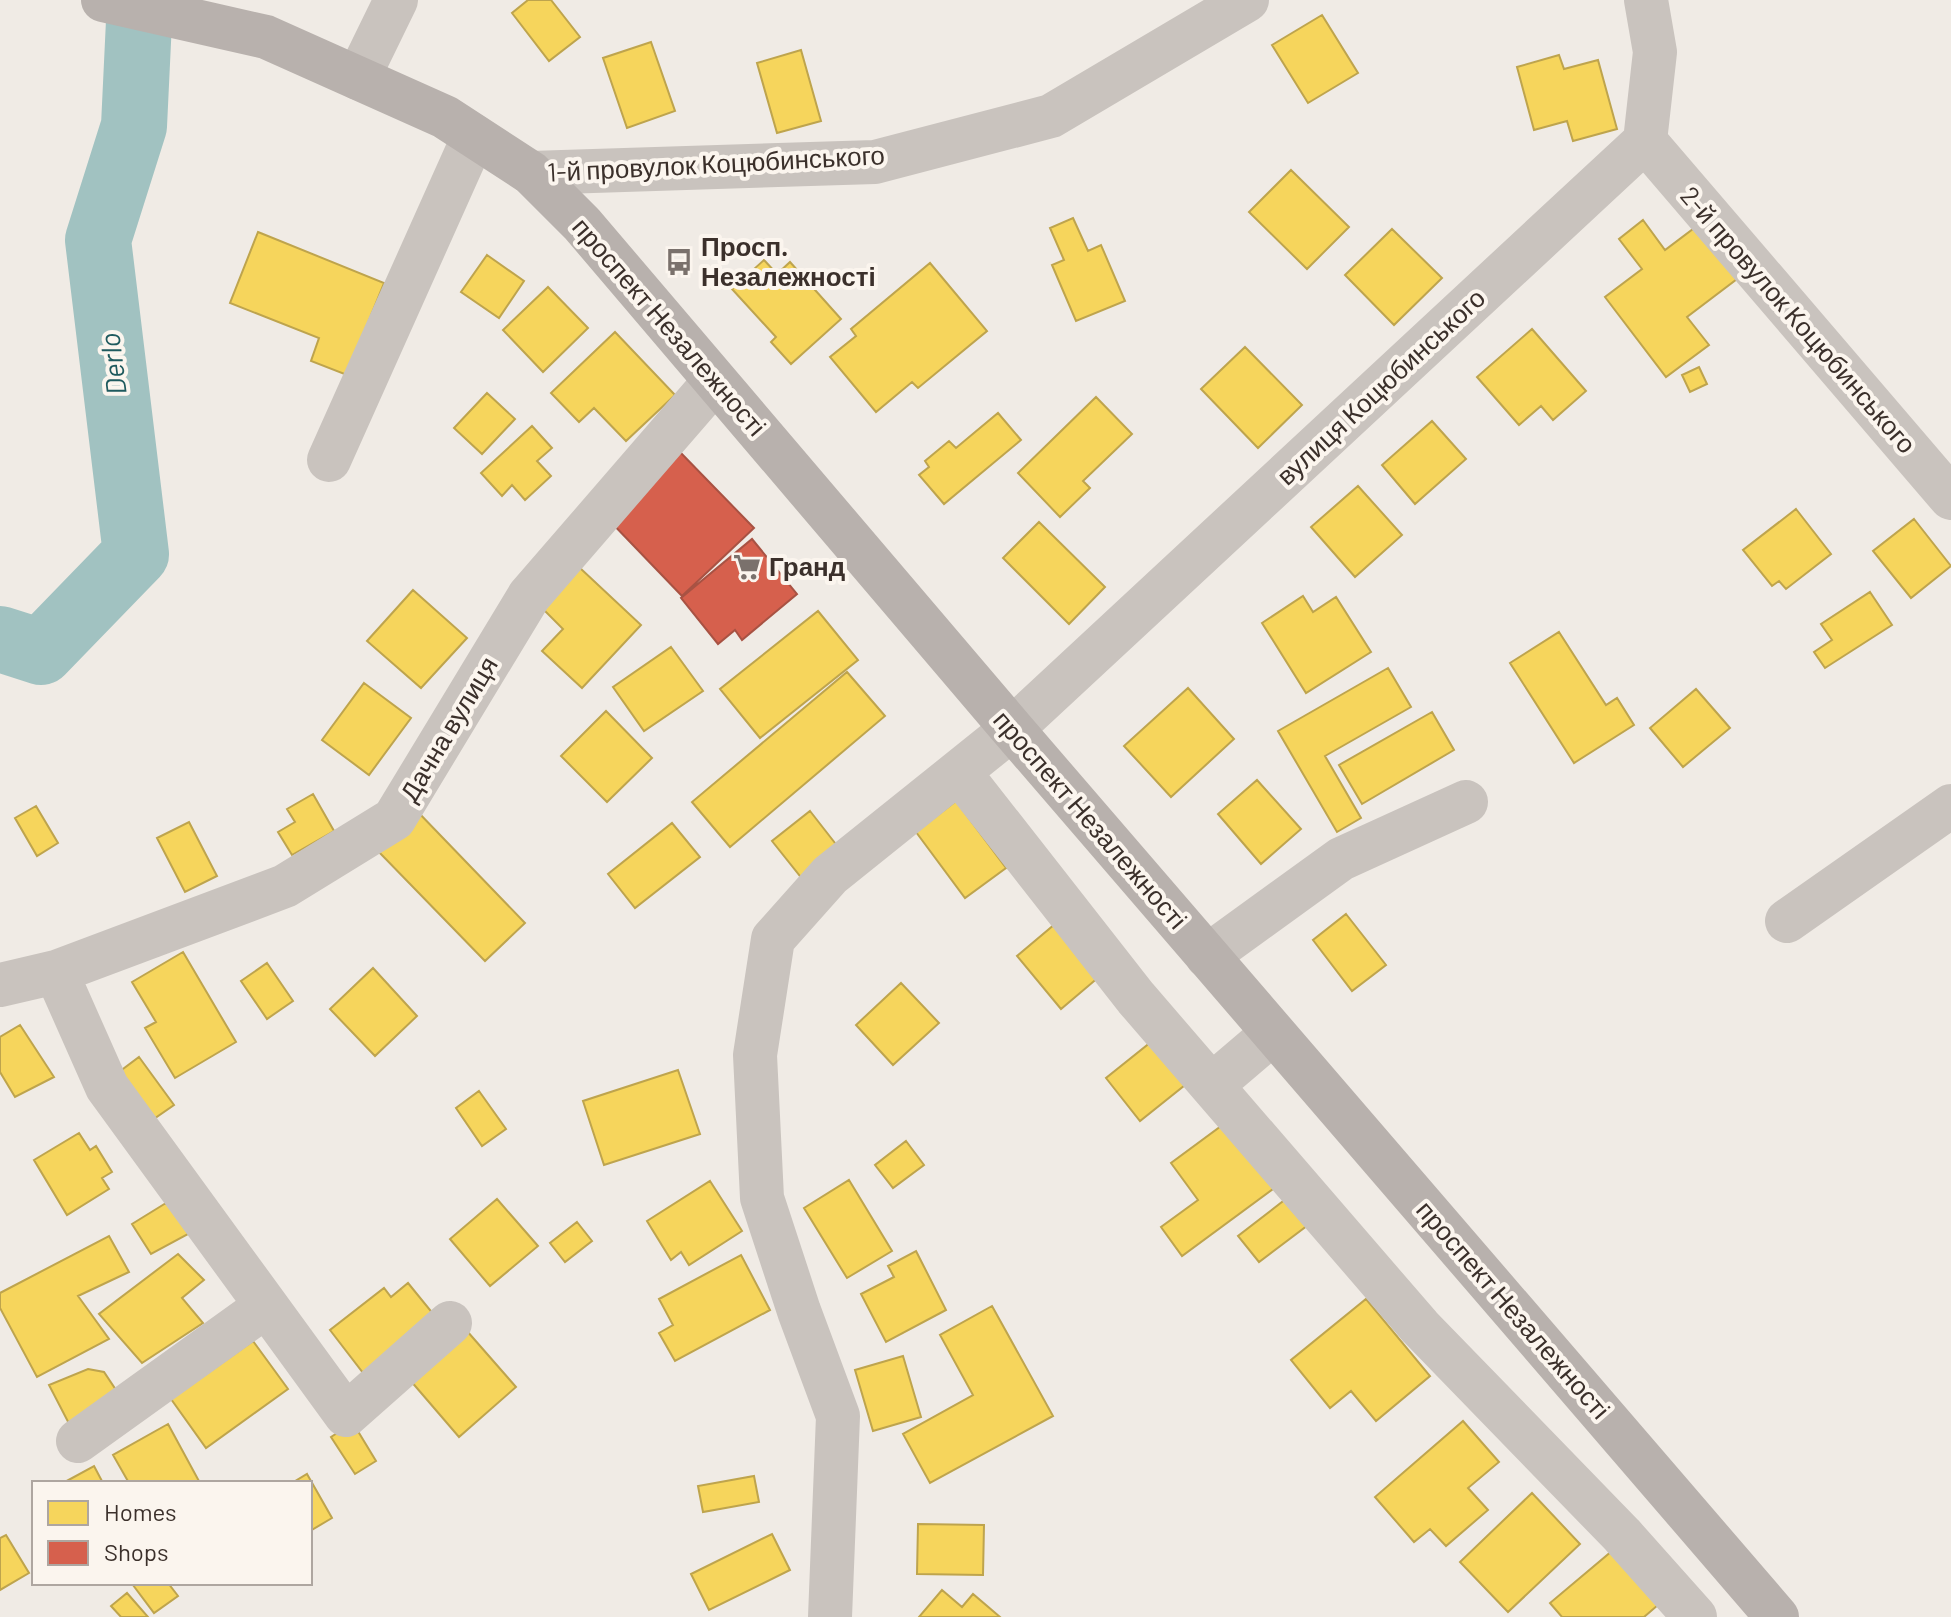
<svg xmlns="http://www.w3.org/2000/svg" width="1951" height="1617" font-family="Barlow,sans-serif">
  <rect width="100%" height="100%" fill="#f0ebe5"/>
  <path fill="#f6d55c" stroke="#bea44d" stroke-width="2" d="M528,0H551L580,37L549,61L512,13Z
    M1322,15L1358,73L1308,103L1272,45Z
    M651,42L675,111L627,128L603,58Z
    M801,50L821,121L777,133L757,63Z
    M1559,55L1564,69L1598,60L1617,129L1573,141L1567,121L1534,130L1517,67Z
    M1291,170L1349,227L1307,269L1249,212Z
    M1073,218L1088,251L1101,245L1125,301L1076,321L1052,265L1064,260L1050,228Z
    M1643,220L1665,250L1697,226L1737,279L1687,317L1709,345L1666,377L1605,297L1642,269L1619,239Z
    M1392,229L1442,278L1394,325L1345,275Z
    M258,232L384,283L347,375L311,361L319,338L230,303Z
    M487,255L524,281L499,318L461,292Z
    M764,260L777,274L790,262L841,319L791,364L771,342L776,337L732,289Z
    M930,263L987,331L918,388L912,382L876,412L830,357L856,336L851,329Z
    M548,287L588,328L543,372L503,330Z
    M1532,329L1586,391L1553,420L1541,406L1519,425L1477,377Z
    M615,332L675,395L626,441L594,408L579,422L551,393Z
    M1245,347L1302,405L1258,448L1201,389Z
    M1699,367L1707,384L1690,392L1682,375Z
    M487,393L515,419L482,454L454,428Z
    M1096,397L1132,434L1083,481L1090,488L1060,517L1018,473Z
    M998,413L1021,440L944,504L919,475L929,467L925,461L949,441L956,448Z
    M1432,421L1466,459L1415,504L1382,465Z
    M532,426L552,448L537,461L551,476L525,500L512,485L502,496L481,473Z
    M1358,486L1402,535L1355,577L1311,527Z
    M1796,509L1831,554L1786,589L1779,581L1772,586L1743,550Z
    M1914,519L1951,566L1911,598L1873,551Z
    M1039,522L1105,587L1069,624L1003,558Z
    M580,568L641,625L582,688L542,651L563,629L542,608Z
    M413,590L467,638L421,688L367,641Z
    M1870,592L1892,625L1825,668L1814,652L1832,640L1821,624Z
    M1303,596L1313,612L1336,597L1371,652L1306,693L1262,623Z
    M818,611L858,660L760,738L720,689Z
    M1559,632L1606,705L1617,698L1634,725L1574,763L1510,663Z
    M671,647L703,691L644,731L613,687Z
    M1388,668L1411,707L1325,756L1361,818L1337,832L1278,731Z
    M847,672L885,716L730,847L692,802Z
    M364,683L411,718L369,775L322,740Z
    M1188,688L1234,739L1171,797L1124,746Z
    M1696,689L1730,728L1683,767L1650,728Z
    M606,711L652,758L607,802L561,756Z
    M1432,712L1454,750L1362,804L1339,765Z
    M1257,780L1301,829L1261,864L1218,814Z
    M313,794L334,831L292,855L278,832L295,822L287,809Z
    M956,801L1006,868L965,898L916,832Z
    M36,806L58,843L37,856L15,818Z
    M416,810L525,923L485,961L376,849Z
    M810,811L842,852L804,881L772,841Z
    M189,822L217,876L185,892L157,838Z
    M672,823L700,857L635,908L608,874Z
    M1346,914L1386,965L1352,991L1313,940Z
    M1061,919L1106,971L1061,1009L1017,956Z
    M183,952L236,1042L175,1078L145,1028L156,1022L132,982Z
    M267,963L293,1001L267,1019L241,981Z
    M373,968L417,1016L375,1056L330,1009Z
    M901,983L939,1023L893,1065L856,1025Z
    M20,1025L54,1077L15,1097L0,1072V1037Z
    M1151,1042L1185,1085L1140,1121L1106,1078Z
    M139,1057L174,1105L145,1125L111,1078Z
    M678,1070L700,1134L604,1165L583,1101Z
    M479,1091L506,1129L482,1146L456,1108Z
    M1228,1121L1277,1186L1182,1256L1161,1227L1198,1200L1171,1163Z
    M79,1133L90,1150L96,1146L112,1172L102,1178L109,1189L67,1215L34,1160Z
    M906,1141L924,1165L893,1188L875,1165Z
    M849,1180L892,1251L847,1278L804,1208Z
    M710,1181L742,1231L689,1265L681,1252L671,1260L647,1221Z
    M1291,1195L1312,1222L1259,1262L1238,1236Z
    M497,1199L538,1246L490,1286L450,1239Z
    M166,1203L190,1233L151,1254L132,1224Z
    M577,1222L592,1241L565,1262L550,1243Z
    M109,1236L129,1272L78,1296L109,1339L37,1377L0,1308V1293Z
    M916,1251L946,1310L886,1342L861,1294L894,1277L888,1266Z
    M178,1254L204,1280L182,1298L203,1323L142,1363L99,1314Z
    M741,1255L770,1310L675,1361L659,1333L673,1325L659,1299Z
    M408,1283L439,1321L367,1378L330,1330L384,1288L391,1297Z
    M1366,1299L1430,1376L1376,1421L1351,1391L1330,1408L1291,1360Z
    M992,1306L1053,1416L930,1483L903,1434L973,1395L940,1335Z
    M467,1331L516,1387L459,1437L410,1380Z
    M253,1341L288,1389L206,1448L171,1399Z
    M903,1356L921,1417L873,1431L855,1370Z
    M88,1369L104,1372L118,1393L78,1441L49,1385Z
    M1463,1421L1499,1462L1468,1488L1488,1510L1446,1546L1430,1529L1414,1542L1375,1497Z
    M353,1423L376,1461L355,1474L331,1437Z
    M168,1424L200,1483H129L113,1455Z
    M94,1466L103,1483H63Z
    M307,1474L332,1518L310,1531V1483H292Z
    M754,1476L759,1502L703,1512L698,1486Z
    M1532,1493L1580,1544L1508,1612L1460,1562Z
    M918,1524L984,1525L983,1575L917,1574Z
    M772,1534L790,1570L709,1610L691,1574Z
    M6,1535L29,1573L0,1590V1538Z
    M1612,1551L1658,1605L1644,1617H1562L1550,1603Z
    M136,1583H168L178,1596L154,1613L133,1585Z
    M942,1590L962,1607L973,1594L1000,1617H919Z
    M127,1593L148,1617H121L111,1606Z"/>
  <path fill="#d6604d" stroke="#a85243" stroke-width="2" d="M678,450L754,528L682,596L607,518Z
    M752,539L797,594L742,640L735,630L718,644L681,598Z"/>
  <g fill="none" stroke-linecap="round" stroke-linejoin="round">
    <path stroke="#a1c2c1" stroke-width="66" d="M0,639L41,652L136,554L98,240L134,126L140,0"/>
    <path stroke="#c9c3be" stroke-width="44" d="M358,78L396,0
      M1645,141L1951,498
      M531,173L875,162L1051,116L1247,0
      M329,460L474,136
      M959,772L1136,998L1420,1327L1622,1535L1695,1617
      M1787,921L1951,806
      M1207,956L1341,859L1466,802
      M56,972L107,1087L346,1415L450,1323
      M0,985L56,972L285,886L394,819L529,596L715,381
      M1212,1085L1273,1033
      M78,1441L266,1306
      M830,1617L838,1416L799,1311L762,1198L755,1055L773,939L830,875L1012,729L1645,141L1655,52L1646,0"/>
    <path stroke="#b8b1ad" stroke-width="44" d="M103,0L266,37L445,117L531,173L582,224L1012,729L1777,1617"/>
  </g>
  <defs>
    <g id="bus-bare" transform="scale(2.16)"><path d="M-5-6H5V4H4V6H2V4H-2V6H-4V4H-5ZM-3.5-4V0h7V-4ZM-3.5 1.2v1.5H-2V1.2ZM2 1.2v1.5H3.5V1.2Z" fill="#7a716c" stroke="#fbf5ee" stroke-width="2.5" paint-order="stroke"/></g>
    <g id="supermarket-bare" transform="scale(2.16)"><path d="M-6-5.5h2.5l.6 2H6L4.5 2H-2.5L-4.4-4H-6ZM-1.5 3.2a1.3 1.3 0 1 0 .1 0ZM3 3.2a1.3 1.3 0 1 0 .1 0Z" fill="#7a716c" stroke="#fbf5ee" stroke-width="2.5" paint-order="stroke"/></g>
  </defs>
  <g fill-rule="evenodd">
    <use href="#bus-bare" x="679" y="262"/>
    <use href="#supermarket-bare" x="747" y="567"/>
  </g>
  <g text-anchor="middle" stroke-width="8" stroke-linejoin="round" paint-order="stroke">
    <g font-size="26" fill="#3b302b" stroke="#fbf5ee">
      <text transform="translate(716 164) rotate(-3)" y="9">1-й провулок Коцюбинського</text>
      <text transform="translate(1798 320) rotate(49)" y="9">2-й провулок Коцюбинського</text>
      <text transform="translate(669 327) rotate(49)" y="9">проспект Незалежності</text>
      <text transform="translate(1381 387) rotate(-43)" y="9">вулиця Коцюбинського</text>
      <text transform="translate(449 729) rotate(-59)" y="9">Дачна вулиця</text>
      <text transform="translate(1090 820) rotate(49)" y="9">проспект Незалежності</text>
      <text transform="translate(1513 1310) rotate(49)" y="9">проспект Незалежності</text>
    </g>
    <g font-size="26" font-weight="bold" fill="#3b302b" stroke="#fbf5ee" text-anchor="start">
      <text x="701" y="256">Просп.<tspan x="701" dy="30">Незалежності</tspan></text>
      <text x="769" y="576">Гранд</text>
    </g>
    <g font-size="28" font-style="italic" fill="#1f5a5e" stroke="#fbf5ee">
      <text transform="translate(113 364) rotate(-97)" y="10">Derlo</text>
    </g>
  </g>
  <rect x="32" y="1481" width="280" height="104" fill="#fbf5ee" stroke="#aea6a0" stroke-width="2"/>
  <rect x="48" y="1501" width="40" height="24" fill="#f6d55c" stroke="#aea6a0" stroke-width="2"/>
  <text x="104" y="1521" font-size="24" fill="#3b302b">Homes</text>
  <rect x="48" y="1541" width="40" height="24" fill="#d6604d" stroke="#aea6a0" stroke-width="2"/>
  <text x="104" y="1561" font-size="24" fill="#3b302b">Shops</text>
</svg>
